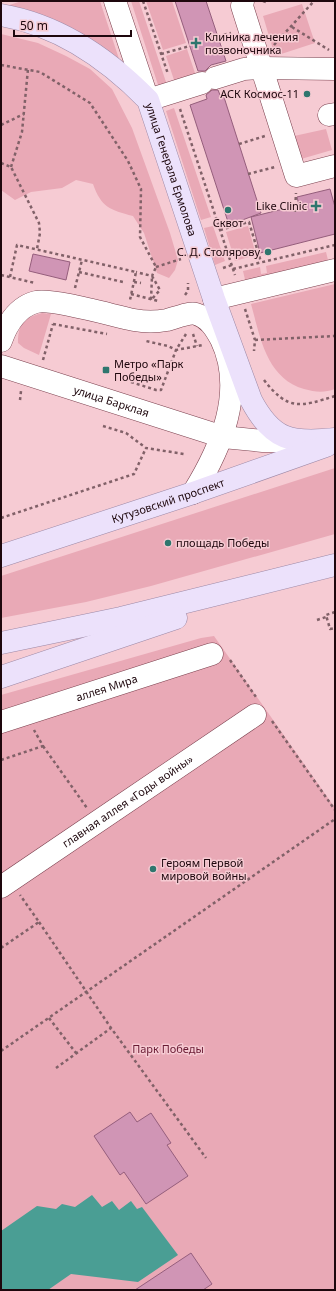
<svg xmlns="http://www.w3.org/2000/svg" width="336" height="1291" font-family="'Noto Sans',sans-serif">
  <rect width="100%" height="100%" fill="#f6cbd3"/>
  <path fill="#e9a9b6" d="M22,1H100L120,62L3,7Z
    M131,1H139L167,85L159,88Z
    M146,1H172L186,43L163,50Z
    M302,4L315,43L275,56L263,16Z
    M1,34L38,43L66,56L90,69L112,89L132,128L170,233L178,260L175,270L169,278L157,273L144,233L133,216C110,210 101,207 93,184L76,180L62,188L31,192L15,200L1,190Z
    M187,49L197,79L176,86L166,56Z
    M174,108L211,217L201,220L166,111Z
    M326,129L332,150L301,159L294,136Z
    M213,226L225,261L215,265L204,228Z
    M248,226L256,255L235,261L226,232Z
    M326,252L329,264L246,284L243,271L260,267L261,274L267,273L266,266Z
    M335,284V389C324,393 315,392 304,389C266,378 260,336 251,304Z
    M42,313L51,314L39,355L24,348L18,343C18,323 24,318 42,313Z
    M335,468V534L151,586L86,602L1,618V576Z
    M214,636L335,808V1290H1V695L201,638Z"/>
  <path fill="#4a9e94" d="M92,1195L102,1207L112,1201L119,1210L131,1201L137,1209L142,1207L178,1255L138,1282L71,1274L48,1290H1V1231L37,1206L56,1209L62,1204L75,1207Z"/>
  <path fill="#d095b5" stroke="#955e7c" d="M175,1H206L226,61L211,65L205,71H198Z
    M212,90H218L220,95L223,94L261,213L229,225L190,105L207,99L206,95Z
    M330,189L335,207V234L260,253L251,217L299,205L297,197Z
    M33,254L70,262L66,280L29,271Z
    M130,1112L137,1122L151,1113L171,1143L167,1145L188,1176L146,1204L124,1172L120,1175L94,1136Z
    M191,1253L212,1284L203,1290H135Z"/>
  <g fill="none" stroke-linecap="round" stroke-linejoin="round">
    <g stroke="#7b404e" stroke-width="23">
      <g id="minor">
        <path d="M115,1L148,100L202,83"/>
        <path d="M243,1L242,6L296,176L335,166"/>
        <path d="M215,78L244,69L262,68L335,69"/>
        <path d="M329,115L335,114"/>
        <path d="M214,299L335,270"/>
        <path d="M1,341C7,324 17,307 36,302C52,298 114,316 134,320C145,322 156,322 167,320C175,318 189,312 196,314C209,318 215,328 221,339C246,391 221,448 193,493"/>
        <path id="s1" d="M1,366L223,437L263,441H299"/>
        <path id="s2" d="M1,722L212,654"/>
        <path id="s3" d="M1,887L255,715"/>
      </g>
    </g>
    <g stroke="#9c88a6" stroke-width="23">
      <g id="major">
        <path id="s4" d="M1,15C59,25 107,58 148,100L214,299L251,400C272,440 291,444 335,439"/>
        <path id="s5" d="M1,556L193,493L326,446"/>
        <path d="M1,643L121,618L335,565"/>
        <path d="M1,677L176,618"/>
      </g>
    </g>
    <path stroke="#816168" stroke-width="2.5" stroke-dasharray="3 3" stroke-linecap="butt" d="M143,1L168,74
      M263,1L266,2
      M292,27L329,50
      M218,36L231,33
      M274,45L314,1
      M161,54L190,46
      M1,65L40,72L90,103L128,161L141,189L140,237L156,267L152,276L136,272
      M180,109L235,275
      M1,125L24,114
      M239,144L265,136
      M1,163L11,167L39,223L40,233L37,249
      M11,167L22,132L28,69
      M248,174L275,167
      M295,212L296,193
      M220,230L249,222L261,262
      M156,267L181,259
      M223,268L232,265
      M233,269L335,245
      M79,272L123,282
      M1,275L35,283
      M152,276L160,290L151,300Z
      M10,277L17,245L136,272L130,300
      M134,282L141,283
      M75,288L82,260
      M131,294L158,301
      M185,295L188,291V283
      M245,309L255,340L254,351
      M53,324L107,334
      M186,334L176,350L203,345
      M193,334L197,346
      M255,340L335,336
      M43,360L53,324
      M264,380C288,411 300,407 335,396
      M131,382L156,390H161L176,350L168,346L146,341
      M20,400L21,391
      M103,426L126,433L146,448L184,454
      M1,518L134,474L146,448
      M335,612L326,615L330,629L335,628
      M317,620L326,617
      M230,660L256,697
      M272,721L335,810
      M43,746L87,808
      M1,760L43,746L34,730
      M39,922L111,1028L206,1158
      M1,948L39,922L20,895
      M49,1018L76,1053
      M1,1051L335,819
      M56,1068L111,1028"/>
    <use href="#minor" stroke="#fff" stroke-width="22"/>
    <use href="#major" stroke="#ece1fb" stroke-width="22"/>
  </g>
  <g fill="#2e766e" stroke="#f6cbd3" stroke-width="1.5">
    <path d="M194 37h4v4h4v4h-4v4h-4v-4h-4v-4h4z"/>
    <circle cx="307" cy="94" r="4"/>
    <path d="M314 200h4v4h4v4h-4v4h-4v-4h-4v-4h4z"/>
    <circle cx="228" cy="210" r="4"/>
    <circle cx="268" cy="252" r="4"/>
    <rect x="102" y="366" width="8" height="8" rx="2"/>
    <circle cx="168" cy="543" r="4"/>
    <circle cx="153" cy="869" r="4"/>
  </g>
  <g text-anchor="middle" stroke-width="3" stroke-linejoin="round" paint-order="stroke">
    <g font-size="11" fill="#1e070d" stroke="#f6cbd3" text-anchor="start">
      <text x="205" y="41">Клиника лечения<tspan x="205" dy="13">позвоночника</tspan></text>
      <text x="299" y="98" text-anchor="end">АСК Космос-11</text>
      <text x="307" y="210" text-anchor="end">Like Clinic</text>
      <text x="228" y="227" text-anchor="middle">Сквот</text>
      <text x="260" y="256" text-anchor="end">С. Д. Столярову</text>
      <text x="114" y="368">Метро «Парк<tspan x="114" dy="13">Победы»</tspan></text>
      <text x="176" y="547">площадь Победы</text>
      <text x="161" y="867">Героям Первой<tspan x="161" dy="13">мировой войны</tspan></text>
    </g>
    <g font-size="11" fill="#1e070d" stroke="#f6cbd3">
      <text dy="4" stroke="none"><textPath href="#s4" startOffset="246">улица Генерала Ермолова</textPath></text>
      <text dy="4" stroke="none"><textPath href="#s1" startOffset="116">улица Барклая</textPath></text>
      <text dy="4" stroke="none"><textPath href="#s5" startOffset="176">Кутузовский проспект</textPath></text>
      <text dy="4" stroke="none"><textPath href="#s2" startOffset="111">аллея Мира</textPath></text>
      <text dy="4" stroke="none"><textPath href="#s3" startOffset="153">главная аллея «Годы войны»</textPath></text>
    </g>
    <g font-size="11" fill="#691a33" stroke="#f6cbd3">
      <text x="168" y="1053">Парк Победы</text>
    </g>
  </g>
  <rect width="336" height="1291" fill="none" stroke="#1e070d" stroke-width="4"/>
  <path d="M14 30v6h117v-6" fill="none" stroke="#1e070d" stroke-width="2"/>
  <text x="20" y="30" font-size="12" fill="#1e070d" stroke="#f6cbd3" stroke-width="3" paint-order="stroke">50 m</text>
</svg>
